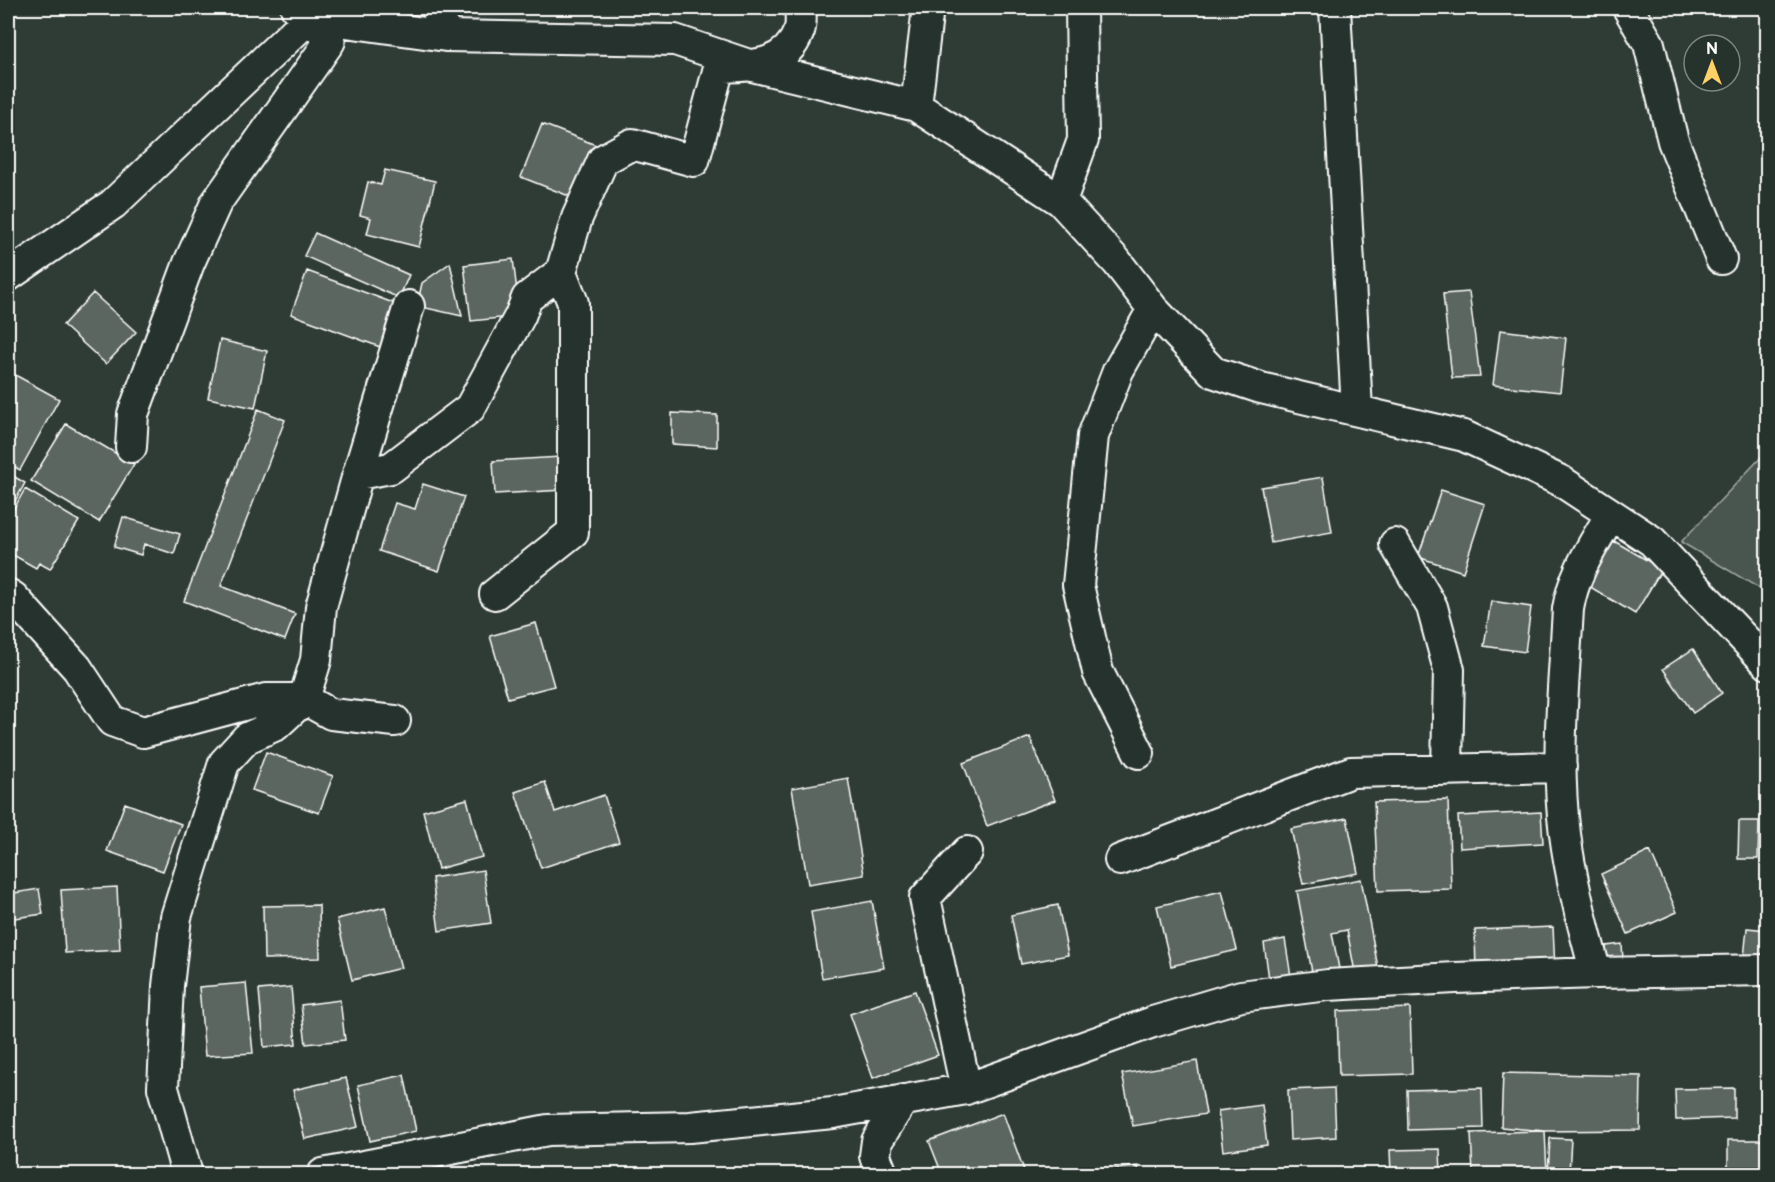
<svg xmlns="http://www.w3.org/2000/svg" width="1775" height="1182" font-family="'Balsamiq Sans',sans-serif">
  <rect width="100%" height="100%" fill="#2f3b35"/>
  <filter id="ink" filterUnits="userSpaceOnUse"><feTurbulence type="fractalNoise" baseFrequency=".0167" numOctaves="2"/><feDisplacementMap in="SourceGraphic" scale="12" xChannelSelector="R" yChannelSelector="G"/><feConvolveMatrix kernelMatrix="1 2 1 2 8 2 1 2 1" color-interpolation-filters="sRGB"/></filter>
  <g filter="url(#ink)">
    <path fill="#4a544f" stroke="#a4aaa7" stroke-width="1.5" d="M1767,451V593L1681,542Z"/>
    <path fill="#5b6661" stroke="#fff" stroke-width="1.5" d="M542,124L596,145L574,198L521,177Z
      M385,170L435,181L419,247L367,234L371,218L360,215L368,182L381,185Z
      M315,233L409,275L399,298L304,256Z
      M513,259L520,316L471,321L464,265Z
      M450,263L462,316L417,306L422,283Z
      M307,271L396,304L380,347L291,314Z
      M1469,292L1480,377L1452,378L1443,294Z
      M93,293L136,332L106,364L63,325Z
      M1500,330L1566,338L1560,392L1493,385Z
      M220,340L267,351L255,408L208,398Z
      M8,371L59,399L20,470L8,463Z
      M258,409L285,420L221,586L295,614L285,640L184,601Z
      M672,413L717,415V447L672,444Z
      M66,424L134,464L99,522L31,481Z
      M561,457L563,490L495,494L493,461Z
      M8,473L25,483L8,514Z
      M1323,477L1332,532L1271,543L1261,487Z
      M423,484L464,497L439,571L379,551L395,503L415,509Z
      M25,489L79,521L50,569L39,563L36,568L8,552V519Z
      M1441,490L1485,504L1463,572L1418,557Z
      M123,517L180,534L174,554L144,544L141,555L114,547Z
      M1614,541L1662,569L1635,614L1587,585Z
      M1491,601L1531,607L1525,652L1484,646Z
      M536,623L554,686L508,698L490,636Z
      M1693,649L1722,693L1693,713L1663,669Z
      M1030,737L1055,800L987,826L963,763Z
      M266,752L333,776L319,813L252,790Z
      M848,778L864,875L808,884L792,788Z
      M545,782L555,812L604,795L619,842L541,868L515,792Z
      M467,799L482,857L438,869L423,811Z
      M1448,800L1451,889L1378,891L1374,802Z
      M125,803L181,824L163,871L107,851Z
      M1541,812L1543,843L1460,848L1458,816Z
      M1347,818L1358,873L1303,884L1291,829Z
      M1739,821H1759L1758,859H1738Z
      M1650,851L1677,912L1628,934L1601,874Z
      M483,870L491,923L439,931L432,878Z
      M1361,879L1381,983L1358,988L1347,930L1332,933L1343,989L1316,994L1297,891Z
      M117,887L120,950L65,953L61,890Z
      M39,889L43,914L8,919V894Z
      M1222,891L1237,950L1171,966L1157,906Z
      M872,901L884,968L822,978L811,912Z
      M319,905L320,958L264,959L263,906Z
      M1058,905L1068,955L1021,964L1011,915Z
      M385,907L401,968L352,980L337,919Z
      M1553,927L1555,970L1476,973L1475,930Z
      M1747,928L1768,930V971L1743,968Z
      M1285,939L1292,983L1270,986L1264,943Z
      M1622,944L1624,976L1608,977L1606,946Z
      M246,983L253,1053L205,1056L199,987Z
      M291,987L296,1044L264,1047L259,990Z
      M915,991L938,1055L873,1078L850,1014Z
      M340,1000L345,1040L306,1044L301,1005Z
      M1410,1008L1412,1074L1339,1076L1337,1011Z
      M1197,1061L1206,1114L1133,1126L1122,1074Z
      M1503,1073L1641,1076L1640,1130L1545,1131L1501,1127Z
      M404,1075L416,1131L370,1141L358,1085Z
      M346,1078L358,1127L305,1139L293,1090Z
      M1334,1088L1336,1137L1290,1140L1288,1090Z
      M1482,1088L1483,1128L1408,1130L1407,1090Z
      M1734,1088V1118L1676,1120L1675,1089Z
      M1262,1105L1267,1145L1223,1151L1218,1111Z
      M1003,1113L1024,1170L1011,1174H942L929,1141Z
      M1545,1131L1547,1174H1473L1471,1133Z
      M1550,1138L1571,1139L1569,1174H1548Z
      M1728,1140H1768V1174H1728Z
      M1440,1149L1441,1174H1391L1390,1150Z
      M1138,1166L1139,1174H1102V1171Z"/>
    <g fill="none" stroke-linecap="round" stroke-linejoin="round">
      <g stroke="#fff" stroke-width="34">
        <path id="minor" d="M296,8L310,17L446,36L675,40L752,66L916,106L1061,201L1117,262L1153,309L1213,372L1261,388L1464,436L1561,481L1652,541L1768,664
          M437,8L446,36
          M1335,8L1357,410
          M1628,8L1649,44L1673,141L1721,259
          M916,106L928,8
          M1061,201L1083,140L1081,8
          M8,276L113,204L310,17L330,41L216,203L189,263L133,414L131,447
          M358,474L391,468L470,408L520,316L527,298L561,272L577,218L603,160L632,144L694,161L719,67C751,66 786,67 799,31C802,25 800,15 801,8
          M1395,544L1432,607L1449,670L1447,769
          M8,594L13,597L77,668L112,721L143,732L266,699H304L331,714L395,721
          M495,594L573,532V303L561,272
          M1139,753L1098,672L1078,585L1093,436L1118,371L1153,309
          M1120,860L1351,772L1561,767
          M1596,973C1583,927 1571,881 1565,834C1555,760 1564,683 1568,609C1574,572 1593,546 1611,514
          M966,1089L925,898L967,852
          M187,1174L163,1088L168,986L176,917L224,763L247,738L276,725L304,699L316,660L321,607L358,474L409,306
          M323,1174L548,1130L690,1127L833,1113L966,1089L1153,1022L1241,996L1328,985L1455,978L1596,973L1768,970
          M882,1174L875,1156L877,1141L903,1100"/>
      </g>
      <use href="#minor" stroke="#26332d" stroke-width="30"/>
    </g>
  </g>
  <rect width="1775" height="1182" fill="none" stroke="#26332d" stroke-width="30"/>
  <rect x="15" y="15" width="1745" height="1152" fill="none" stroke="#fff" stroke-width="2" filter="url(#ink)"/>
  <g transform="translate(1712 63)"><circle r="28" fill="#26332d" stroke="#7d8581" stroke-width="1.5"/>
  <path d="M0-4.5L10 22L0 15L-10 22Z" fill="#ffd166"/>
  <text y="-9" font-size="16" font-weight="bold" text-anchor="middle" fill="#ffffff">N</text>
  </g>
</svg>
